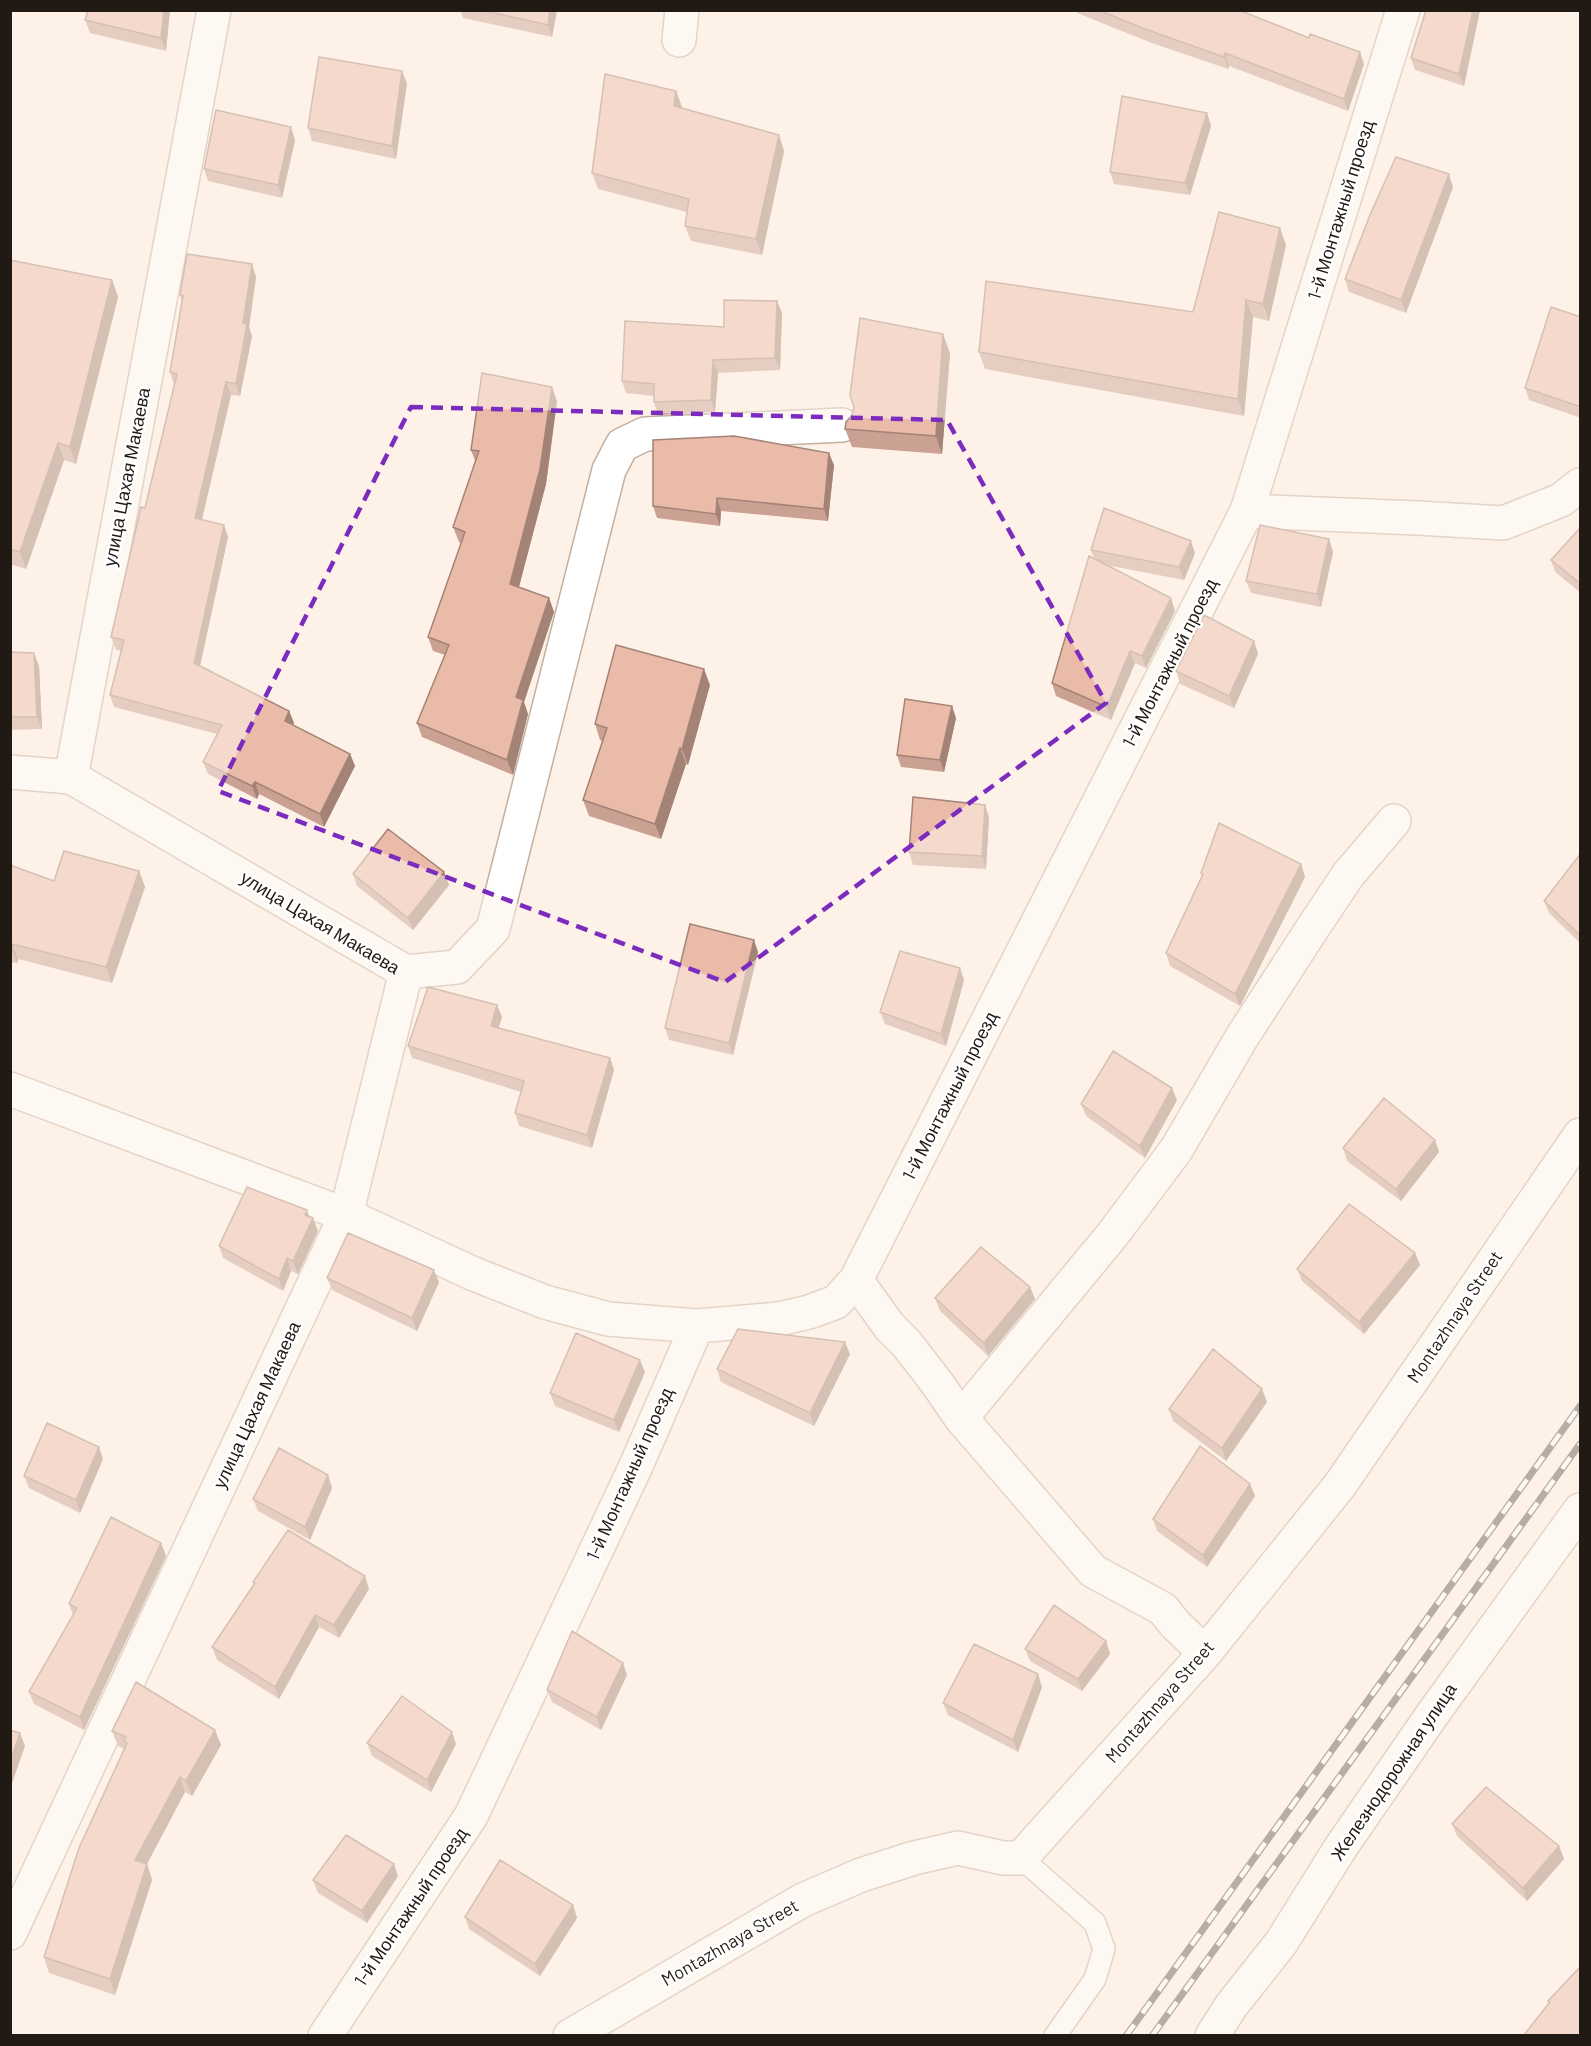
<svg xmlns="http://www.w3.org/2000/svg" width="1591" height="2046" font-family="Barlow,sans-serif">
  <rect width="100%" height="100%" fill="#fef2e8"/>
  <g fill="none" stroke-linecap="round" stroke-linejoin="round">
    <g stroke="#c3b0a0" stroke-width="24">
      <path id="lane" d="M1021,1858L1095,1923L1104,1949L1095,1979L1055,2036"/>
    </g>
    <g stroke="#c3b0a0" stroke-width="36">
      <path id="street" d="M679,40L682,10
        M1247,511L1418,518L1503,523L1561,500L1580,485
        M10,772L71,777
        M406,972L457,967L493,929L609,470L622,445L645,434L842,425
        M10,1089L346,1215L474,1274L545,1302L608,1319L697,1326
        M856,1280L889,1326L906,1343L937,1383L961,1418L1093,1571L1163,1609L1175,1624L1205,1653
        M961,1418L1113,1234L1176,1150L1242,1037L1312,929L1348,875L1394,821
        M10,1933L346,1215L406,972L71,777L214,10
        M325,2036L471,1816L635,1468L697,1326L779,1319L809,1312L836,1302L856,1280L1247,511L1403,10
        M570,2036L803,1900L861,1875L914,1858L958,1848L1003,1858H1021L1205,1653L1340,1485L1580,1135
        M1212,2036L1231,2006L1281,1943L1341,1847L1432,1715L1580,1510"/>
    </g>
    <use href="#lane" stroke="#fff" stroke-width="21"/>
    <use href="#street" stroke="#fff" stroke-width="33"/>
    <g stroke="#625a52" stroke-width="7">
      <path id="rail" d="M1126,2036L1580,1406
        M1152,2036L1580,1444"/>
    </g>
    <use href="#rail" stroke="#fff" stroke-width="4.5" stroke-dasharray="14" stroke-linecap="butt"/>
  </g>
  <path fill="#caa192" d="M170,10L166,51L90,33L85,20Z
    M460,10H557L552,37L463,18Z
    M1077,10H1239L1364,64L1348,111L1229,66L1228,69L1149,42L1077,13Z
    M1480,10L1464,86L1415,70L1411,58Z
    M407,83L396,159L312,141L308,128Z
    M676,91L682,108L784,151L762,255L691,241L685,226L687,212L598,189L592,173Z
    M1207,113L1211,126L1190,195L1114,184L1110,172Z
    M295,140L282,198L208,181L204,169Z
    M1453,187L1406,313L1349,292L1345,279Z
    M1286,245L1269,321L1253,317L1244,416L985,369L979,352L1193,312Z
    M10,260L112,280L118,297L76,464L64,460L26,569L10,564Z
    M256,277L249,327L252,336L240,396L231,395L202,520L224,525L228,537L200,666L289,711L294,723L293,725L350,754L355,766L324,827L259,794L257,799L208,774L203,762L217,734L114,707L110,695L122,651L116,650L111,637L145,508L174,385L170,372L182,302L180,295Z
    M777,301L782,313L780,370L718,373L715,412L658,415L654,402V396L626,393L622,381Z
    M1581,317V418L1529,400L1525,388Z
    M950,353L942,454L852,447L845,429Z
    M557,401L546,484L519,587L549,598L554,612L524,702L528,714L513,775L422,737L417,723L445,655L433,651L428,637L461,543L459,542L453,527L475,461L471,450Z
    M834,465L828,521L721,511L720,526L657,518L653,506Z
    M1581,527V593L1555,572L1551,560Z
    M1329,539L1333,552L1321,607L1251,593L1246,581Z
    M1091,550L1195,553L1184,580L1106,565L1175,611L1146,668L1135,663L1111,720L1056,696L1052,683L1094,559Z
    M1254,641L1258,654L1234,708L1180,684L1176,671Z
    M10,652L39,666L42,729L10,730Z
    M710,685L688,765L686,764L661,839L589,816L583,800L602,741L600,740L595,724Z
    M956,718L944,772L901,767L897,755Z
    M989,817L986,869L913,865L909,852Z
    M1581,853V944L1549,913L1544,901Z
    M1301,864L1305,877L1240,1006L1170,966L1166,953L1202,876L1201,873Z
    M10,865L54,881L139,871L145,887L112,983L18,959L17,963L10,962Z
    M444,872L449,885L413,930L357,886L353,874Z
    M758,952L733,1055L669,1040L665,1028Z
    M964,980L946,1046L885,1024L880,1012Z
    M497,1005L502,1017L498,1029L610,1058L614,1070L592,1148L519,1126L515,1113L521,1092L412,1058L408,1046Z
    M1177,1100L1145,1158L1086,1116L1081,1104Z
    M1435,1140L1439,1152L1401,1201L1347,1161L1343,1148Z
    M310,1217L318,1231L298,1274L291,1271L283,1291L223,1258L219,1246Z
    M1415,1253L1420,1265L1364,1334L1302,1281L1297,1269Z
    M327,1278L439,1282L417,1331L332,1290Z
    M1030,1287L1035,1299L988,1356L940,1311L935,1298Z
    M850,1354L814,1426L721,1382L717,1369Z
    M645,1372L619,1432L555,1406L550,1393Z
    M1267,1402L1226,1461L1173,1421L1169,1409Z
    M103,1459L80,1513L29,1488L24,1476Z
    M328,1475L332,1488L310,1540L258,1511L253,1499Z
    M1250,1484L1255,1496L1207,1567L1157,1531L1153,1519Z
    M161,1543L166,1556L84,1730L34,1704L29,1692L73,1615L69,1604Z
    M253,1582L369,1589L339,1638L319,1627L279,1699L217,1660L212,1647L254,1584Z
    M1106,1641L1110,1654L1082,1691L1030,1661L1025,1649Z
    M627,1675L601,1730L552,1702L547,1690Z
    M1042,1687L1018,1752L948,1715L943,1703Z
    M112,1731L221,1745L192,1796L185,1792L147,1864L152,1880L115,1995L49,1973L44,1957L124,1749L118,1746Z
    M367,1743L456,1744L431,1792L372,1756Z
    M1452,1824L1559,1846L1564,1859L1527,1901L1457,1836Z
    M398,1876L367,1923L318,1893L313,1880Z
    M573,1905L577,1918L540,1976L469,1929L465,1917Z"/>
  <path fill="#a48377" d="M164,10H170L166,51L161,38Z
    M550,10H557L552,37L548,25Z
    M1473,10H1480L1464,86L1459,74Z
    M1360,52L1364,64L1348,111L1344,99Z
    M1225,53L1229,66L1228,69L1224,57Z
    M402,71L407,83L396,159L392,146Z
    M676,91L682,107L680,121L674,106Z
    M1207,113L1211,126L1190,195L1185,183Z
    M291,127L295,140L282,198L278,185Z
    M779,135L784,151L762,255L756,239Z
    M1449,174L1453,187L1406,313L1401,300Z
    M1280,228L1286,245L1269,321L1263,304Z
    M252,264L256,277L249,327L252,336L240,396L236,384L243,323Z
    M112,280L118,297L76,464L70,447Z
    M1246,300L1253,317L1244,416L1238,399Z
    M777,301L782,313L780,370L775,358Z
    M943,334L950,353L942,454L936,436Z
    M713,360L718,373L715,412L711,400Z
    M226,382L231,395L199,531L195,518Z
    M552,387L557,401L546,484L516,598L510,584Z
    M58,443L64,460L26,569L20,552Z
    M829,453L834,465L828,521L824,509Z
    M717,498L721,511L720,526L716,514Z
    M224,525L228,537L198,675L194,663Z
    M1329,539L1333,552L1321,607L1317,594Z
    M1191,541L1195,553L1184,580L1179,567Z
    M549,598L554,612L524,702L528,714L513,775L507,760L516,697Z
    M1171,598L1175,611L1146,668L1142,656Z
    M1254,641L1258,654L1234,708L1229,696Z
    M1130,651L1135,663L1111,720L1107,707Z
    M34,653L39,666L42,729L37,717Z
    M704,669L710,685L688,765L682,749Z
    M952,706L956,718L944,772L940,760Z
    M289,711L294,723L289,733L285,721Z
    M680,748L686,764L661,839L655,824Z
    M350,754L355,766L324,827L320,814Z
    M255,782L259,794L257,799L252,786Z
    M985,805L989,817L986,869L982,856Z
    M1301,864L1305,877L1240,1006L1235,994Z
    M139,871L145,887L112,983L106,967Z
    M444,872L449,885L413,930L408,918Z
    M754,940L758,952L733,1055L729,1043Z
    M12,944L18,959L17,963L11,948Z
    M960,968L964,980L946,1046L941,1034Z
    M497,1005L502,1017L495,1039L491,1026Z
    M610,1058L614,1070L592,1148L587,1135Z
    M1172,1088L1177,1100L1145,1158L1140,1146Z
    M1435,1140L1439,1152L1401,1201L1396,1189Z
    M307,1210L311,1222L313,1218L318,1231L298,1274L293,1261Z
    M1415,1253L1420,1265L1364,1334L1359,1322Z
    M287,1258L291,1271L283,1291L279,1279Z
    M434,1270L439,1282L417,1331L412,1318Z
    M1030,1287L1035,1299L988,1356L984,1343Z
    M845,1342L850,1354L814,1426L810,1413Z
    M640,1360L645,1372L619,1432L614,1420Z
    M1262,1389L1267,1402L1226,1461L1222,1448Z
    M99,1447L103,1459L80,1513L76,1500Z
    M328,1475L332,1488L310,1540L305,1527Z
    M1250,1484L1255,1496L1207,1567L1203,1555Z
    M161,1543L166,1556L84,1730L80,1717Z
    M365,1576L369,1589L339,1638L334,1625Z
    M315,1615L319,1627L279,1699L275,1687Z
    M1106,1641L1110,1654L1082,1691L1078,1679Z
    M623,1663L627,1675L601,1730L597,1717Z
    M1038,1674L1042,1687L1018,1752L1013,1740Z
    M215,1730L221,1745L192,1796L186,1781Z
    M452,1732L456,1744L431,1792L427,1780Z
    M20,1733L25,1746L11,1786L10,1762Z
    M180,1777L185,1792L141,1875L135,1860Z
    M1559,1846L1564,1859L1527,1901L1523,1888Z
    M147,1864L152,1880L115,1995L110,1979Z
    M394,1864L398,1876L367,1923L362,1911Z
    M573,1905L577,1918L540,1976L535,1964Z"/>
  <path fill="#ebbbaa" stroke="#a48377" stroke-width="1.5" d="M88,10H164L161,38L85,20Z
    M481,10H550L548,25Z
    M1098,10H1239L1309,38L1310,34L1360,52L1344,99L1225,53L1224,57L1145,29Z
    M1426,10H1473L1459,74L1411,58Z
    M319,57L402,71L392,146L308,128Z
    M605,74L676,91L674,106L779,135L756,239L685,226L689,199L592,173Z
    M1122,96L1207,113L1185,183L1110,172Z
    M216,110L291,127L278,185L204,169Z
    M1396,157L1449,174L1401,300L1345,279L1370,215Z
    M1219,212L1280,228L1263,304L1246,300L1238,399L979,352L986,281L1193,312Z
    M187,254L252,264L243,323L247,324L236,384L226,382L195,518L224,525L194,663L289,711L285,721L350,754L320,814L255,782L252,786L203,762L222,725L110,695L124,640L111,637L141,507L145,508L177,374L170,372L183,296L180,295Z
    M10,260L112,280L70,447L58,443L20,552L10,549Z
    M724,300L777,301L775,358L713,360L711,400L654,402V384L622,381L625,321L724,327Z
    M1551,307L1581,317V407L1525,388Z
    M860,318L943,334L936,436L845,429L846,422L852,415L854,407L850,395Z
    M482,373L552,387L540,469L510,584L549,598L516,697L523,700L507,760L417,723L449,645L428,637L465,532L453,527L479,451L471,450Z
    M734,436L829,453L824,509L717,498L716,514L653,506V440Z
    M1104,508L1191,541L1179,567L1091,550Z
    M1260,525L1329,539L1317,594L1246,581Z
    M1581,527V584L1551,560Z
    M1089,556L1171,598L1142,656L1130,651L1107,707L1052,683Z
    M1204,615L1254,641L1229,696L1176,671Z
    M616,645L704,669L682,749L680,748L655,824L583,800L607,728L595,724Z
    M10,652L34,653L37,717H10Z
    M905,699L952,706L940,760L897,755Z
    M913,797L985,805L982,856L909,852Z
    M1219,823L1301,864L1235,994L1166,953L1203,874L1201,873Z
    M388,829L444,872L408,918L353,874Z
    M64,851L139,871L106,967L12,944L10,947V865L54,881Z
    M1581,853V936L1544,901Z
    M690,924L754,940L729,1043L665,1028Z
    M900,951L960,968L941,1034L880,1012Z
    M428,987L497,1005L491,1026L610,1058L587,1135L515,1113L524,1081L408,1046Z
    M1113,1051L1172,1088L1140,1146L1081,1104Z
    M1384,1098L1435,1140L1396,1189L1343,1148Z
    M247,1187L307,1210L305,1215L313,1218L293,1261L287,1258L279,1279L219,1246Z
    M1349,1204L1415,1253L1359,1322L1297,1269Z
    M348,1233L434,1270L412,1318L327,1278Z
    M981,1247L1030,1287L984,1343L935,1298Z
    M738,1329L845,1342L810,1413L717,1369Z
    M576,1333L640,1360L614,1420L550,1393Z
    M1213,1349L1262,1389L1222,1448L1169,1409Z
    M47,1423L99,1447L76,1500L24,1476Z
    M1200,1446L1250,1484L1203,1555L1153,1519Z
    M279,1448L328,1475L305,1527L253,1499Z
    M111,1517L161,1543L80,1717L29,1692L77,1608L69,1604Z
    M288,1530L365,1576L334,1625L315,1615L275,1687L212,1647L255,1583L253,1582Z
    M1054,1605L1106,1641L1078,1679L1025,1649Z
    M572,1631L623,1663L597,1717L547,1690Z
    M974,1644L1038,1674L1013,1740L943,1703Z
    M136,1682L215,1730L186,1781L180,1777L135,1860L147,1864L110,1979L44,1957L79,1848L127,1743L124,1741L126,1737L112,1731Z
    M402,1696L452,1732L427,1780L367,1743Z
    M10,1730L20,1733L10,1762Z
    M1486,1787L1559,1846L1523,1888L1452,1824Z
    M346,1835L394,1864L362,1911L313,1880Z
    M500,1860L573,1905L535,1964L465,1917Z
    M1581,1966V2036H1523L1550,2002L1548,2001Z"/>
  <path d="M0 0H1591V2046H0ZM411,407L947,420L1106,703L725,982L218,791Z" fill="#fef2e8" fill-opacity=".55" fill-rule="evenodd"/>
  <path fill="none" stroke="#7b2cbf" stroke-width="4.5" stroke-dasharray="12 8" stroke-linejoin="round" d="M411,407L947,420L1106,703L725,982L218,791Z"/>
  <g text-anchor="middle" stroke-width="5" stroke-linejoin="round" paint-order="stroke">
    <g font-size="18" fill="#211a14" stroke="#fff">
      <text transform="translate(1341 210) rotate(-73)" y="6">1-й Монтажный проезд</text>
      <text transform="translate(127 477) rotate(-79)" y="6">улица Цахая Макаева</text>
      <text transform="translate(1170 663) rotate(-63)" y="6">1-й Монтажный проезд</text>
      <text transform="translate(320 923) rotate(31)" y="6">улица Цахая Макаева</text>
      <text transform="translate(950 1096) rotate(-63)" y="6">1-й Монтажный проезд</text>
      <text transform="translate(1455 1317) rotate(-56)" y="6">Montazhnaya Street</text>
      <text transform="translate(257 1405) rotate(-65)" y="6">улица Цахая Макаева</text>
      <text transform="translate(630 1474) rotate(-66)" y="6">1-й Монтажный проезд</text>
      <text transform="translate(1160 1702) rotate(-49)" y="6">Montazhnaya Street</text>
      <text transform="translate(1394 1772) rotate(-56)" y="6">Железнодорожная улица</text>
      <text transform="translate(411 1907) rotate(-56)" y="6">1-й Монтажный проезд</text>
      <text transform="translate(730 1943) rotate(-30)" y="6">Montazhnaya Street</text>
    </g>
  </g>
  <rect width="1591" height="2046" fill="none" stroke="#211a14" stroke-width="24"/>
</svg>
